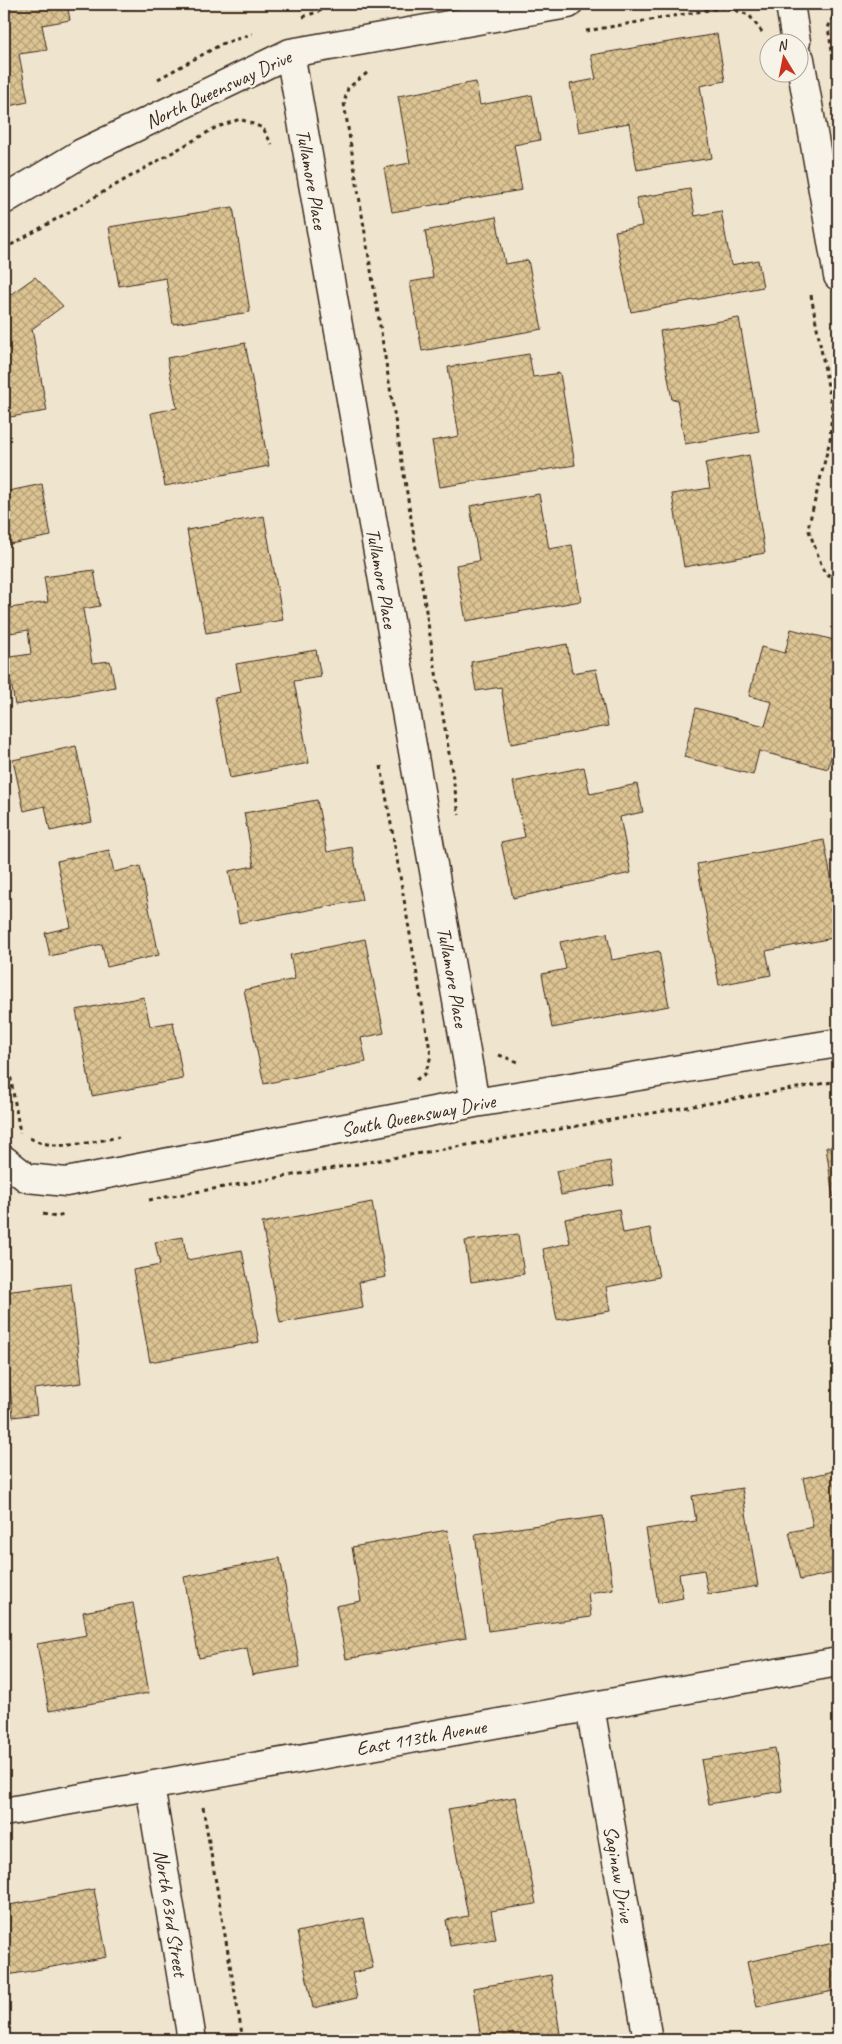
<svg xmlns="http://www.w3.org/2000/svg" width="842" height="2044" font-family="Caveat,sans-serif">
  <defs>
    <pattern id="building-cross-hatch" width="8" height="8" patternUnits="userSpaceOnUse" patternTransform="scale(1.25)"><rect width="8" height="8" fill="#ddc493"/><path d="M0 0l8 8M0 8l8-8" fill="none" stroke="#b49f77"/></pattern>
  </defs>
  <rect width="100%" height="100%" fill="#efe5ce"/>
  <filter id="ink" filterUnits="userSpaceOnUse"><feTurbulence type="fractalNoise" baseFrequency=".02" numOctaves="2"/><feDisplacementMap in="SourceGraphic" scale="10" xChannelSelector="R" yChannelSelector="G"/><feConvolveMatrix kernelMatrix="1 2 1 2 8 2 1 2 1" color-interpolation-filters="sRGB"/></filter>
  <g filter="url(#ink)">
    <path fill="url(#building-cross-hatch)" stroke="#3b2a1e" d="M4,4H67L70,20L42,25L47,50L19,54L28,102L4,107Z
      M123,4H154L124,9Z
      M717,34L725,81L700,86L712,158L637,170L629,123L579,132L570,84L596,79L591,55Z
      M476,82L480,105L532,95L540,140L514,145L522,190L392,212L384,168L410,163L398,96Z
      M690,189L695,216L721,211L731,265L758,260L763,287L631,312L615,231L642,226L636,198Z
      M233,207L250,312L173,324L166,278L119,286L109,227Z
      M496,217L505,264L528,260L542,329L422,351L410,282L433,278L425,231Z
      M35,277L63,306L32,329L47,411L4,418V299Z
      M739,318L759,431L685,444L677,399L672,400L660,331Z
      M245,343L269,466L165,486L151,413L177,408L167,358Z
      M529,354L533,377L560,373L575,465L440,487L432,441L459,436L448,367Z
      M749,455L765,553L684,567L672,494L710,488L705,463Z
      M42,484L51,536L5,545L4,492Z
      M539,494L549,549L572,545L581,601L466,621L456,565L479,561L470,506Z
      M264,516L283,620L206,633L187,530Z
      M94,570L100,606L83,609L92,663L110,661L115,687L15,705L11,682L4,683V658L31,654L28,630L4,634V609L48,602L44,577Z
      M791,629L838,641V746L834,745L828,769L759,751L753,775L684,757L696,708L765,726L772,702L749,696L761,647L785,653Z
      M567,644L572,673L596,669L608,726L511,744L501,687L476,691L471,662Z
      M316,650L321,677L294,681L309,763L230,778L215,697L241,692L236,664Z
      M76,746L92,822L50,831L45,806L24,811L13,760Z
      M584,767L590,794L637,784L643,812L620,817L631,873L513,898L501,842L525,837L513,782Z
      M317,800L327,852L352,847L362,900L239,923L229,871L254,866L244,813Z
      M824,840L838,915V937L766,951L771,975L719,985L697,864Z
      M109,850L114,872L140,866L159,955L107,967L102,944L50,956L45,933L71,927L57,861Z
      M607,933L612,960L659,951L669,1006L552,1028L542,974L566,969L560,942Z
      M365,939L384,1033L361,1038L366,1062L264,1084L244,990L295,979L290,955Z
      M144,997L150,1026L173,1022L183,1079L92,1096L76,1010Z
      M838,1146V1196L833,1197L826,1147Z
      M610,1161L614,1185L561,1195L556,1171Z
      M372,1202L386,1277L359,1282L363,1308L280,1323L262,1223Z
      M619,1209L623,1233L650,1228L659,1277L606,1287L610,1311L557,1320L543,1249L570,1243L565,1219Z
      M518,1234L524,1274L471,1282L465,1241Z
      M183,1237L187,1260L242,1250L259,1342L150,1362L133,1270L160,1265L155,1242Z
      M71,1284L82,1383L34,1389L37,1414L13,1417L8,1367H4V1292Z
      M838,1470V1572L800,1580L789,1532L813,1527L803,1478Z
      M742,1488L758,1586L708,1594L704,1570L679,1574L683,1598L658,1603L646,1529L696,1521L692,1496Z
      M603,1516L613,1589L588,1593L591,1617L488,1631L475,1534Z
      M447,1530L466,1638L346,1659L336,1606L361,1601L352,1547Z
      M280,1558L300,1667L252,1675L247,1648L199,1658L184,1577Z
      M133,1603L149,1693L49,1711L37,1644L87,1635L83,1612Z
      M775,1748L782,1791L709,1804L701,1760Z
      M516,1797L536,1904L491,1911L496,1939L450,1946L446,1920L468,1916L448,1809Z
      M94,1889L107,1957L8,1975L4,1950V1906Z
      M363,1918L373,1968L352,1973L357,1998L313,2008L297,1932Z
      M838,1942V1990L757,2007L747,1962Z
      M551,1975L561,2040H481L473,1988Z"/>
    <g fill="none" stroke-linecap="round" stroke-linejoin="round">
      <g stroke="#3b2a1e" stroke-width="31">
        <path id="street" d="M790,4L796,42
          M290,53L475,1103
          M800,59L838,276
          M4,200L82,153L290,53L568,4
          M4,1160L27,1178L66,1182L475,1103L838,1043
          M590,1707L648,2040
          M150,1786L192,2040
          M4,1812L838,1662"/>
      </g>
      <path stroke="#3b2a1e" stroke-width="3" stroke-dasharray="4 4" stroke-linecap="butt" d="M303,17L325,9L355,4
        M586,31L726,7L749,15L762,32
        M832,51L828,28L838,4
        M367,73L348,88L344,103L459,815
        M158,79L222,44L252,34
        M4,249L215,128L240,119L263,128L272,145
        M811,295L832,408L830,440L808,528L824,572L838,581
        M381,766L431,1056L425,1074L414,1081
        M4,1038L20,1133
        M499,1055L521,1063
        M30,1138C56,1152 91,1142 119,1137
        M149,1200L838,1081
        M43,1214L56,1217L64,1215
        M203,1807L243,2040"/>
      <use href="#street" stroke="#f7f3e8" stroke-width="28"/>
    </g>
  </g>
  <g text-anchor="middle" stroke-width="5" stroke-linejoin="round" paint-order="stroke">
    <g font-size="20" fill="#3b2a1e" stroke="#f7f3e8">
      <text transform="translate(218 89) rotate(-25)" y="7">North Queensway Drive</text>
      <text transform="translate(312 179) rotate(80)" y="7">Tullamore Place</text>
      <text transform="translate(382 578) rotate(80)" y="7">Tullamore Place</text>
      <text transform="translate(453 977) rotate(80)" y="7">Tullamore Place</text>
      <text transform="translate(418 1115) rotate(-11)" y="7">South Queensway Drive</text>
      <text transform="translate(421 1737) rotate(-10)" y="7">East 113th Avenue</text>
      <text transform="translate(619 1874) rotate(80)" y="7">Saginaw Drive</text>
      <text transform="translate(171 1913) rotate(81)" y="7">North 63rd Street</text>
    </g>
  </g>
  <rect width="842" height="2044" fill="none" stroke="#f7f3e8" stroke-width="20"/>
  <rect x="10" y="10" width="822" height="2024" fill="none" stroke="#3b2a1e" stroke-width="2" filter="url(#ink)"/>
  <g transform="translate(784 58) rotate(350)"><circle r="24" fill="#f7f3e8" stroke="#aca397"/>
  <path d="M0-4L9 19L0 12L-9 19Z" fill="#c8321e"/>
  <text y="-8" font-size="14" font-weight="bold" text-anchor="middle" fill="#3b2a1e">N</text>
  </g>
</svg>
